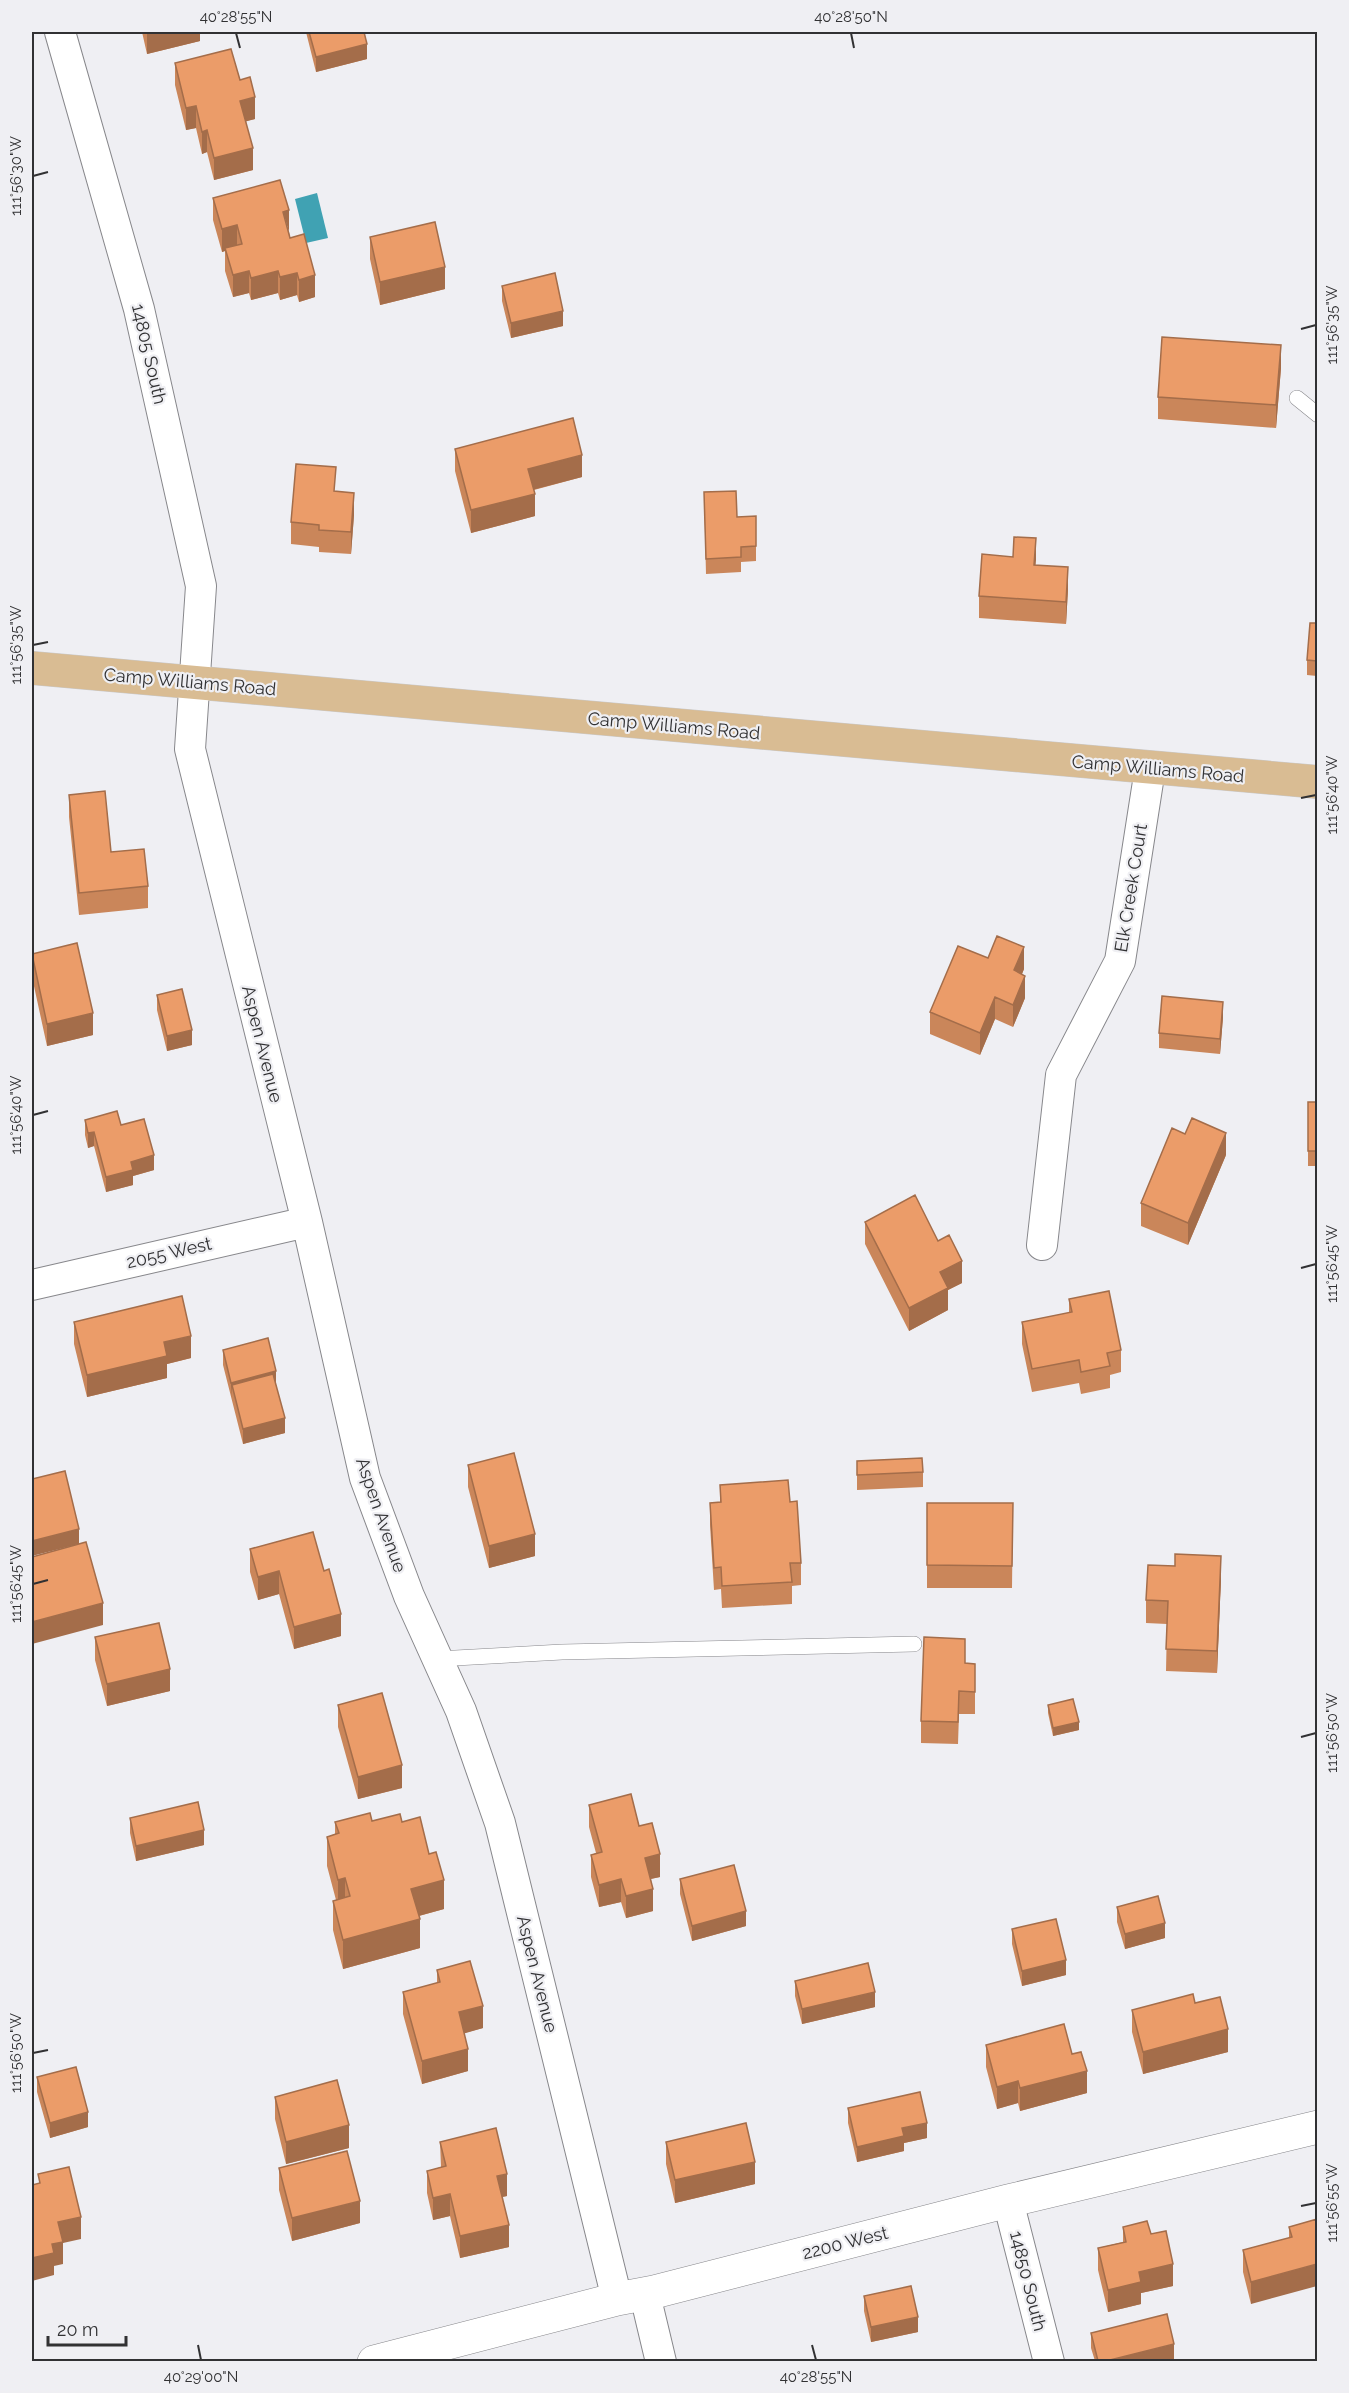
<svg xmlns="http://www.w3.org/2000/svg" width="1349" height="2393" font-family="Raleway,sans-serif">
  <rect width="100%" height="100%" fill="#efeff3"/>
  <path fill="#40a2b3" d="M317,193L328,238L306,243L295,199Z"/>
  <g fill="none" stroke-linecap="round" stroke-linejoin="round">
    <g stroke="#87878b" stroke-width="16">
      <path id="service" d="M1297,398L1318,415
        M437,1659L562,1652L914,1644"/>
    </g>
    <g stroke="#87878b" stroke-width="32">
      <path id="minor" d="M60,32L139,309L201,586L190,749L307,1222L365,1478L409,1596L461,1711L500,1823L617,2299
        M1042,1245L1061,1075L1120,961L1150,769
        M32,1285L307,1222
        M1008,2201L1049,2362
        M645,2295L661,2362"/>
    </g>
    <g stroke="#87878b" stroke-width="34">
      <path id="tertiary" d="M374,2362L617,2299L654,2292L1008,2201L1318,2127"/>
    </g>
    <g stroke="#c9c9ca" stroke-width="34">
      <path id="primary" d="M32,668L1318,782"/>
    </g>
    <use href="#service" stroke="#fff" stroke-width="15"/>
    <use href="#minor" stroke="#fff" stroke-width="30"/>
    <use href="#tertiary" stroke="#fff" stroke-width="33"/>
    <use href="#primary" stroke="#d9bc93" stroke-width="33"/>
  </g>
  <path fill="#ca865a" d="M142,32H200V41L147,54Z
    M306,32H364L367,59L316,72Z
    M175,63L255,119L246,121L253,170L214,180L207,152L202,154L196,128L186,130L175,85Z
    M213,198L289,232L290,238L315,297L299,302L297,295L280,300L278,293L251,300L249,293L233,297L225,271V251L222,252L213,220Z
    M370,237L445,289L380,305L370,259Z
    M502,286L563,326L511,338L502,301Z
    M1281,368L1276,428L1158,419V397Z
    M455,449L582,477L534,490L535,516L471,533L455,471Z
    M336,491L354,515L351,554L319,552V547L291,544V522Z
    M704,492L737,517L756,516V561L741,562V572L706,574Z
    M1036,565L1068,589L1066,624L979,618V596Z
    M1317,623V676L1307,675V660Z
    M69,795L111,852L148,886V908L79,915L69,817Z
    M32,954L93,1035L47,1046L32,977Z
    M988,958L1024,969L1022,974L1025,998L1013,1027L995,1019L980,1055L930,1034V1012Z
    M157,995L192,1045L167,1051L157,1010Z
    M1223,1017L1220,1054L1159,1048V1033Z
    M1308,1102H1317V1166H1308Z
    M85,1120L121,1125L154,1170L133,1176V1185L106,1192L94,1146L88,1148L85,1135Z
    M1226,1155L1188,1245L1141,1226V1203Z
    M865,1222L938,1241L962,1283L948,1290V1310L909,1331L865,1244Z
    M1069,1299L1121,1350V1372L1110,1375V1388L1081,1394L1079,1383L1032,1392L1022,1344V1322L1069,1313Z
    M74,1322L191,1358L167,1364V1378L87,1397L74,1344Z
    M223,1350L276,1385L285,1433L243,1444L223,1365Z
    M857,1461L923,1472V1487L857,1490Z
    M468,1465L535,1556L489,1568L468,1487Z
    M720,1485L790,1502L801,1563V1585L792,1586V1604L722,1608L721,1589L714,1590L710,1525V1503L720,1502Z
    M927,1503H1013L1012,1588H927Z
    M313,1532L341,1636L294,1649L279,1594L258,1600L250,1572V1549Z
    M1221,1578L1217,1673L1166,1671L1167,1624L1146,1623V1600Z
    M95,1637L170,1691L107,1706L95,1660Z
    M965,1663L975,1664V1714H959L958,1744L921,1743V1721Z
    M338,1705L402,1788L358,1799L338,1727Z
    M1048,1705L1079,1730L1053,1736L1048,1713Z
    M589,1805L639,1826L660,1877L651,1879L653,1911L626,1918L621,1902L599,1907L591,1877V1855L596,1853L589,1827Z
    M130,1818L204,1845L136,1861L130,1833Z
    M372,1821L402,1822L444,1909L419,1916L420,1948L343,1969L333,1930V1901L336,1900L327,1866V1837L335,1834V1822Z
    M680,1879L746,1926L692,1941L680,1894Z
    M1117,1907L1165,1938L1125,1949L1117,1922Z
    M1012,1929L1066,1975L1022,1986L1012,1944Z
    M437,1970L483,2028L464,2033L468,2071L422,2084L403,2014V1992L437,1983Z
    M795,1981L875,2007L802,2024L795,1996Z
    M1195,2003L1228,2052L1143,2074L1132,2032V2010Z
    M986,2045L1072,2054L1087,2093L1020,2111L1018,2103L997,2109L986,2067Z
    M37,2077L88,2127L50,2138L37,2092Z
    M275,2097L349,2148L286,2164L275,2119Z
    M848,2108L927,2138L904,2143V2151L857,2162L848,2123Z
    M440,2142L507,2196L502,2197L509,2247L460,2258L450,2216L433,2220L427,2193V2171L441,2167Z
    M666,2142L755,2184L675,2203L666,2164Z
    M279,2168L360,2223L292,2241L279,2190Z
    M1317,2219L1251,2304L1243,2272V2250L1289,2238V2227Z
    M1123,2227L1151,2234L1173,2286L1141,2293V2304L1108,2312L1098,2270V2248L1123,2242Z
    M864,2296L918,2332L871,2342L864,2311Z
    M1091,2333L1174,2359L1164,2361H1095L1091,2348Z"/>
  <path fill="#a46d4a" d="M147,32H200V41L147,54Z
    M367,44V59L316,72V57Z
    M255,97V119L240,123V101Z
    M196,106V128L186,130V108Z
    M207,130V152L202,154V132Z
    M253,148V170L214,180V158Z
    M289,210V232L283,212Z
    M237,225V247L222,252V229Z
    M445,267V289L380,305V282Z
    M249,271V293L233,297V275Z
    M278,271V293L251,300V278Z
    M297,273V295L280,300V277Z
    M315,275V297L299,302V280Z
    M563,311V326L511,338V323Z
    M1281,345V368L1276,428V405Z
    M582,455V477L528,491V469Z
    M354,493V515L351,554V532Z
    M535,494V516L471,533V510Z
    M1036,538V560L1034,587V565Z
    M1068,567V589L1066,624V602Z
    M1024,947V969L1014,993V970Z
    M1025,976V998L1013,1027V1005Z
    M995,997V1019L980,1055V1033Z
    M1223,1002V1017L1220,1054V1039Z
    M93,1013V1035L47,1046V1024Z
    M192,1030V1045L167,1051V1036Z
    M94,1132V1146L88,1148V1133Z
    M1226,1133V1155L1188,1245V1223Z
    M154,1155V1170L133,1176V1185L106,1192V1177L131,1162Z
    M962,1261V1283L948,1290V1310L909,1331V1308L940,1272Z
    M191,1336V1358L167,1364V1378L87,1397V1375L164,1342Z
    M276,1371V1386L232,1385L231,1398V1383Z
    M285,1418V1433L243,1444V1429Z
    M79,1529V1544L32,1556V1541Z
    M535,1534V1556L489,1568V1546Z
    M1221,1556V1578L1217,1673V1651Z
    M279,1571V1594L258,1600V1577Z
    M103,1603V1625L32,1644V1622Z
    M341,1614V1636L294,1649V1627Z
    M170,1669V1691L107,1706V1684Z
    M1079,1722V1730L1053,1736V1728Z
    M402,1765V1788L358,1799V1777Z
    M204,1830V1845L136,1861V1846Z
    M660,1854V1877L645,1880V1858Z
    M345,1878V1907L338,1909V1880Z
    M621,1879V1902L599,1907V1885Z
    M444,1880V1909L411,1918V1889Z
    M653,1889V1911L626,1918V1896Z
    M746,1911V1926L692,1941V1926Z
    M420,1919V1948L343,1969V1940Z
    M1165,1923V1938L1125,1949V1934Z
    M1066,1960V1975L1022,1986V1971Z
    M875,1992V2007L802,2024V2009Z
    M483,2006V2028L459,2035V2012Z
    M1228,2029V2052L1143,2074V2052Z
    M468,2049V2071L422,2084V2061Z
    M1087,2071V2093L1020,2111V2088Z
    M1018,2081V2103L997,2109V2087Z
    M88,2112V2127L50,2138V2123Z
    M927,2123V2138L904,2143V2151L857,2162V2147L902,2128Z
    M349,2125V2148L286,2164V2142Z
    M755,2162V2184L675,2203V2180Z
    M507,2174V2196L497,2198V2176Z
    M450,2194V2216L433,2220V2198Z
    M360,2201V2223L292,2241V2218Z
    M81,2217V2239L63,2243V2264L54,2266V2275L32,2281V2258L52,2244L58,2222Z
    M509,2225V2247L460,2258V2236Z
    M1173,2264V2286L1141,2293V2304L1108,2312V2290L1139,2272Z
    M1317,2264V2286L1251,2304V2282Z
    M918,2317V2332L871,2342V2327Z
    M1174,2344V2359L1164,2361H1106Z"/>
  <path fill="#eb9c69" stroke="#a46d4a" stroke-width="1.5" d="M309,32H364L367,44L316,57Z
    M231,49L240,80L250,77L255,97L240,101L253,148L214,158L207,130L202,132L196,106L186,108L175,63Z
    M280,180L289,210L283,212L290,238L304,234L315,275L299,280L297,273L280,277L278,271L251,278L249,271L233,275L225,248L242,244L237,225L222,229L213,198Z
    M435,222L445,267L380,282L370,237Z
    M555,273L563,311L511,323L502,286Z
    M1162,337L1281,345L1276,405L1158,397Z
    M573,418L582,455L528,469L535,494L471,510L455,449Z
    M296,464L336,467L334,491L354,493L351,532L319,530V525L291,522Z
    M736,491L737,517L756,516V546L741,547V557L706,559L704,492Z
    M1014,537L1036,538L1034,565L1068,567L1066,602L979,596L982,554L1013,557Z
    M1310,623H1317V661L1307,660Z
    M105,791L111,852L144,849L148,886L79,893L69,795Z
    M997,936L1024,947L1014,970L1025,976L1013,1005L995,997L980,1033L930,1012L958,946L988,958Z
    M77,943L93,1013L47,1024L32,954Z
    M182,989L192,1030L167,1036L157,995Z
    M1162,996L1223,1002L1220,1039L1159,1033Z
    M1308,1102H1317V1151H1308Z
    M117,1111L121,1125L144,1119L154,1155L131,1162L133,1170L106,1177L94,1132L88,1133L85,1120Z
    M1192,1118L1226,1133L1188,1223L1141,1203L1172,1128L1185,1134Z
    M915,1195L938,1241L949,1235L962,1261L940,1272L948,1288L909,1308L865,1222Z
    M1109,1291L1121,1350L1107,1353L1110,1366L1081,1372L1079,1360L1032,1369L1022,1322L1072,1312L1069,1299Z
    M182,1296L191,1336L164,1342L167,1356L87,1375L74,1322Z
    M268,1338L276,1371L231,1383L223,1350Z
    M273,1374L285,1418L243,1429L232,1385Z
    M514,1453L535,1534L489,1546L468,1465Z
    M922,1458L923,1472L857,1475V1461Z
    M65,1471L79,1529L32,1541V1479Z
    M788,1480L790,1502L797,1501L801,1563H790L792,1582L722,1586L721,1567L714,1568L710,1503L721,1502L720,1485Z
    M927,1503H1013L1012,1566L927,1565Z
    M313,1532L324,1571L329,1569L341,1614L294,1627L279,1571L258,1577L250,1549Z
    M86,1542L103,1603L32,1622V1557Z
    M1175,1554L1221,1556L1217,1651L1166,1649L1168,1601L1146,1600L1148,1565L1175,1566Z
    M159,1623L170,1669L107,1684L95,1637Z
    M924,1637L965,1639V1663L975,1664V1692L959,1691L958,1722L921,1721Z
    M382,1693L402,1765L358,1777L338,1705Z
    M1073,1699L1079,1722L1053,1728L1048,1705Z
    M631,1794L639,1826L652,1823L660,1854L645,1858L653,1889L626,1896L621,1879L599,1885L591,1855L602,1852L589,1805Z
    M198,1802L204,1830L136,1846L130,1818Z
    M370,1813L372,1821L400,1814L402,1822L420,1817L429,1854L436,1852L444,1880L411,1889L420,1919L343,1940L333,1901L350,1896L345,1878L338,1880L327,1837L339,1833L335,1822Z
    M734,1865L746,1911L692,1926L680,1879Z
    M1158,1896L1165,1923L1125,1934L1117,1907Z
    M1056,1919L1066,1960L1022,1971L1012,1929Z
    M470,1961L483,2006L459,2012L468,2049L422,2061L403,1992L440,1982L437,1970Z
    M868,1963L875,1992L802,2009L795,1981Z
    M1193,1994L1195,2003L1220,1997L1228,2029L1143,2052L1132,2010Z
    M1064,2024L1072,2054L1081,2052L1087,2071L1020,2088L1018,2081L997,2087L986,2045Z
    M76,2067L88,2112L50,2123L37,2077Z
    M337,2080L349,2125L286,2142L275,2097Z
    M920,2092L927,2123L902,2128L904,2136L857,2147L848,2108Z
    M746,2123L755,2162L675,2180L666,2142Z
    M496,2128L507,2174L497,2176L509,2225L460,2236L450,2194L433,2198L427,2171L446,2166L440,2142Z
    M347,2151L360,2201L292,2218L279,2168Z
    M69,2167L81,2217L58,2222L63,2242L52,2244L54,2253L32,2258V2185L40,2183L38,2174Z
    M1317,2219V2264L1251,2282L1243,2250L1292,2237L1289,2227Z
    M1147,2221L1151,2234L1166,2231L1173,2264L1139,2272L1141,2282L1108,2290L1098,2248L1126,2242L1123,2227Z
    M911,2286L918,2317L871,2327L864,2296Z
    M1167,2314L1174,2344L1106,2361H1098L1091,2333Z"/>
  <path fill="none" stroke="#313133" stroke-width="2" d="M236,33L240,48M851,33L854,48M33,176L48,172M1301,329L1316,325M33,645L48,642M1301,798L1316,795M33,1115L48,1111M1301,1268L1316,1264M33,1584L48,1580M1301,1737L1316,1733M33,2053L48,2050M1301,2206L1316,2203M198,2345L201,2360M812,2345L816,2360"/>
  <g text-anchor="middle" stroke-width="4.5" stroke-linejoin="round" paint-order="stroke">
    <g font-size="18" fill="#313133" stroke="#efeff3">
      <text transform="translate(149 354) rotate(77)" y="6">14805 South</text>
      <text transform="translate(190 682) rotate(5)" y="6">Camp Williams Road</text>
      <text transform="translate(674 726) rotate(5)" y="6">Camp Williams Road</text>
      <text transform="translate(1158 769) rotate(5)" y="6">Camp Williams Road</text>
      <text transform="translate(1131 888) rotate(-81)" y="6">Elk Creek Court</text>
      <text transform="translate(262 1044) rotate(76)" y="6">Aspen Avenue</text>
      <text transform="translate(169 1253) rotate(-13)" y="6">2055 West</text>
      <text transform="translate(381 1515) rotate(71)" y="6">Aspen Avenue</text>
      <text transform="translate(537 1974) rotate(76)" y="6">Aspen Avenue</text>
      <text transform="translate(845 2243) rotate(-14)" y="6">2200 West</text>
      <text transform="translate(1028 2281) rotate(76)" y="6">14850 South</text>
    </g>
  </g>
  <rect width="1349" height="2393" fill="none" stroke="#efeff3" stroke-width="66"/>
  <path d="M48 2336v9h78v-9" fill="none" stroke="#313133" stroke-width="3"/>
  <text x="57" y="2336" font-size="18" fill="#313133" stroke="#efeff3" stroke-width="4.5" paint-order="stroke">20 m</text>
  <rect x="33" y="33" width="1283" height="2327" fill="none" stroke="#313133" stroke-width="2"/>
  <g font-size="15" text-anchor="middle" fill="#313133">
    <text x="236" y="22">40°28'55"N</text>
    <text x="851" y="22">40°28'50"N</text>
    <text transform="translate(16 176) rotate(-90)" y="5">111°56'30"W</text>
    <text transform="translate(1332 325) rotate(-90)" y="5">111°56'35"W</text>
    <text transform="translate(16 645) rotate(-90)" y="5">111°56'35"W</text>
    <text transform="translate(1332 795) rotate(-90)" y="5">111°56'40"W</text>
    <text transform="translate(16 1115) rotate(-90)" y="5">111°56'40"W</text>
    <text transform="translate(1332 1264) rotate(-90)" y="5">111°56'45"W</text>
    <text transform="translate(16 1584) rotate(-90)" y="5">111°56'45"W</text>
    <text transform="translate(1332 1733) rotate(-90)" y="5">111°56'50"W</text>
    <text transform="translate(16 2053) rotate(-90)" y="5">111°56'50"W</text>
    <text transform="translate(1332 2203) rotate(-90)" y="5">111°56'55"W</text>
    <text x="201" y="2382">40°29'00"N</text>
    <text x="816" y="2382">40°28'55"N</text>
  </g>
</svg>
